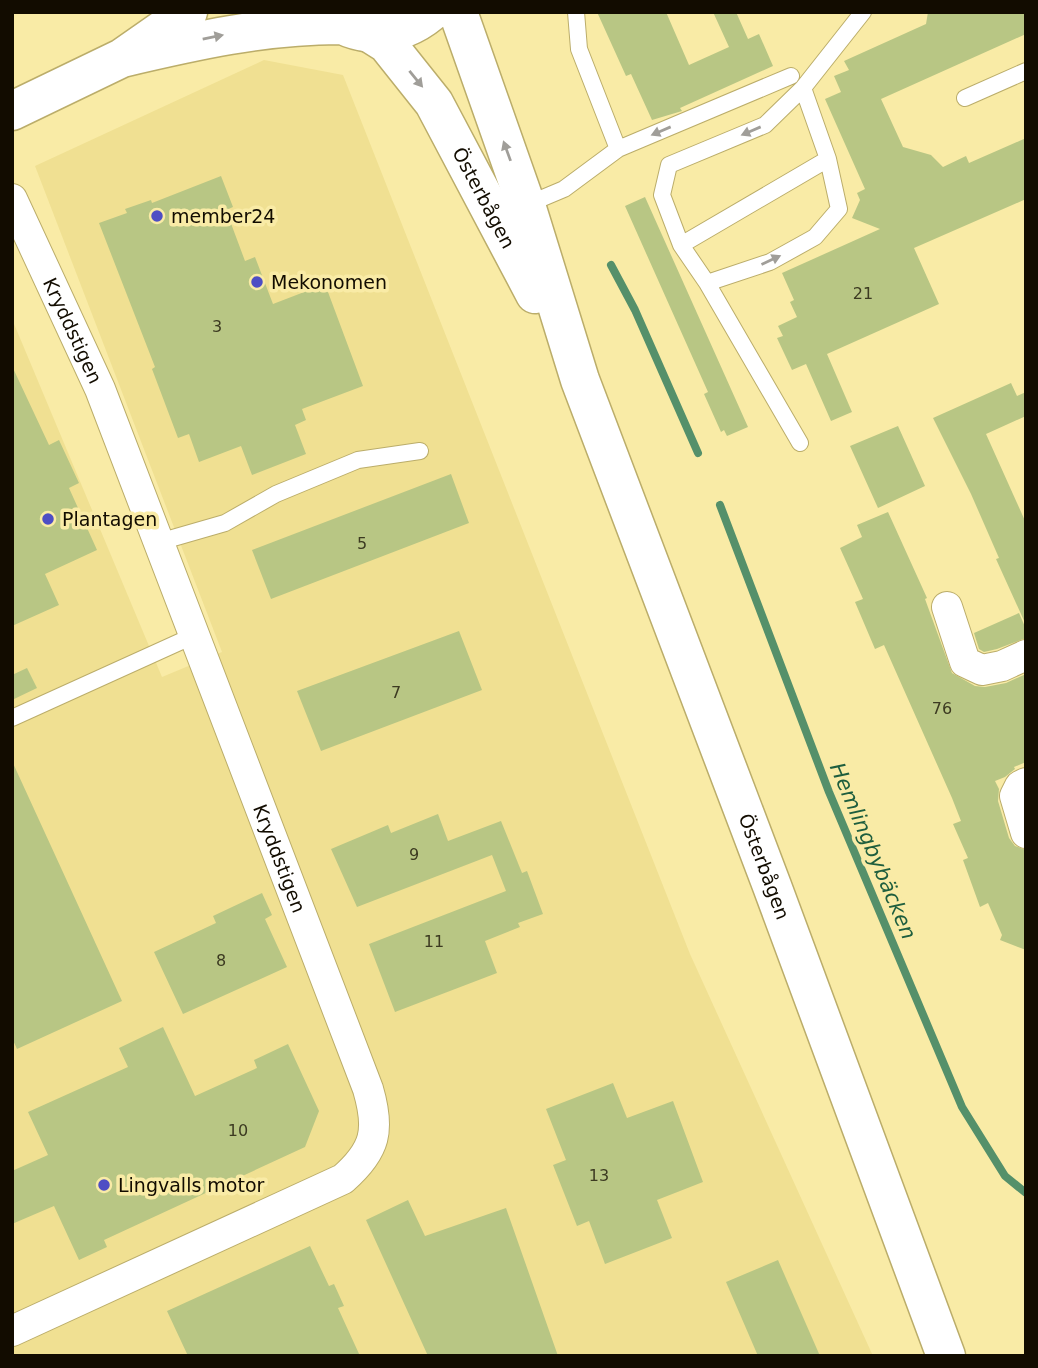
<svg xmlns="http://www.w3.org/2000/svg" width="1038" height="1368" font-family="'DejaVu Sans',sans-serif">
  <rect width="100%" height="100%" fill="#f9eba6"/>
  <path fill="#f0e092" d="M264,60L343,75L690,954L873,1356H12V319L162,677L222,652L35,166Z"/>
  <g fill="none" stroke-linecap="round" stroke-linejoin="round">
    <path stroke="#55906a" stroke-width="8" d="M611,265L635,310L698,453
      M720,505L829,792L962,1107L1005,1176L1026,1193"/>
  </g>
  <path fill="#b8c684" d="M597,12H666L689,65L729,47L713,12H736L748,39L759,34L773,66L680,108L682,111L652,120L631,74L626,76Z
    M928,12H1026V34L881,99L903,147L931,155L943,167L966,156L969,163L1026,138V199L914,248L939,304L827,354L852,412L831,421L806,364L792,370L777,338L783,336L778,326L797,317L790,302L794,300L782,273L880,229L852,218L860,200L857,193L865,189L825,99L841,92L834,76L849,70L844,61L926,24Z
    M221,176L233,207L226,210L245,261L255,257L273,304L325,284L363,386L302,409L306,420L295,425L306,454L252,475L241,446L199,462L189,434L178,438L152,369L155,367L99,223L127,213L125,209L151,200L152,203Z
    M645,197L748,427L727,436L724,430L721,432L704,394L708,392L625,206Z
    M12,366L49,445L59,440L79,483L69,488L97,550L45,574L59,605L12,626Z
    M1011,383L1017,396L1026,392V416L986,434L1026,523V625L996,559L999,558L971,494L933,418Z
    M898,426L925,486L878,508L850,446Z
    M451,474L469,523L271,599L252,550Z
    M888,512L927,598L925,599L952,673L975,686L985,687L1006,683L1026,674V762L1014,767L1015,769L1005,777L995,781L999,789L998,801L1009,838L1015,846L1026,850V950L1000,940L1002,935L988,903L980,907L963,860L968,858L953,824L961,821L952,798L884,645L875,649L855,602L863,599L840,548L862,537L857,525Z
    M1019,613L1026,629V638L997,649L984,652L979,649L974,633Z
    M459,631L482,690L321,751L297,691Z
    M27,668L37,688L12,700V675Z
    M12,761L122,1001L17,1049L12,1038Z
    M438,814L448,841L501,821L522,873L527,871L543,914L518,923L520,927L485,941L497,973L395,1012L369,944L506,891L492,855L357,907L331,849L388,825L391,833Z
    M262,893L272,915L265,919L287,967L183,1014L154,952L216,923L213,916Z
    M163,1027L195,1096L257,1068L254,1060L288,1044L319,1111L305,1147L104,1240L107,1247L79,1260L54,1206L12,1224V1171L48,1155L28,1112L128,1067L119,1048Z
    M613,1083L627,1118L673,1101L703,1182L657,1200L672,1238L605,1264L589,1221L577,1226L553,1165L566,1160L546,1109Z
    M408,1200L425,1236L506,1208L558,1356H428L366,1220Z
    M310,1246L329,1286L334,1284L344,1306L338,1308L360,1356H188L167,1311Z
    M778,1260L820,1356H758L726,1282Z"/>
  <g fill="none" stroke-linecap="round" stroke-linejoin="round">
    <g stroke="#bbad6a" stroke-width="18">
      <path id="service" d="M576,12L579,49L618,149
        M965,98L1026,71
        M526,205L564,189L618,149L791,76
        M681,245L828,159
        M707,283L770,262L815,237L839,209L828,159L803,88
        M800,443L707,283L681,245L662,195L669,165L765,125L803,88L863,12
        M159,542L225,523L276,494L358,460L420,451
        M12,718L195,635"/>
    </g>
    <g stroke="#bbad6a" stroke-width="32">
      <g id="minor">
        <path id="s1" d="M12,199L100,389L368,1089C380,1130 376,1150 343,1179L12,1331"/>
        <path d="M947,607L965,662L982,670L1002,666L1026,655"/>
        <path d="M1026,783L1020,786L1015,796L1026,833"/>
      </g>
    </g>
    <g stroke="#bbad6a" stroke-width="41">
      <g id="secondary">
        <path id="s2" d="M458,12L526,205L580,380L772,886L946,1356"/>
        <path id="s3" d="M368,32L387,44L434,103L535,294"/>
      </g>
    </g>
    <g stroke="#bbad6a" stroke-width="41">
      <path id="primary" d="M322,12C356,39 396,41 431,12
        M122,58C194,41 265,25 339,25
        M12,111L122,58L188,12"/>
    </g>
    <use href="#service" stroke="#fff" stroke-width="16"/>
    <use href="#minor" stroke="#fff" stroke-width="30"/>
    <use href="#secondary" stroke="#fff" stroke-width="38"/>
    <use href="#primary" stroke="#fff" stroke-width="38"/>
  </g>
  <defs><path id="oneway-solid" d="M-6-.8H1V-3.2L6.5 0L1 3.2V.8H-6Z" transform="scale(1.75)"/></defs>
  <g fill="#a09e99">
    <use href="#oneway-solid" transform="translate(213 37) rotate(-11)"/>
    <use href="#oneway-solid" transform="translate(416 79) rotate(51)"/>
    <use href="#oneway-solid" transform="translate(661 131) rotate(157)"/>
    <use href="#oneway-solid" transform="translate(751 131) rotate(157)"/>
    <use href="#oneway-solid" transform="translate(507 151) rotate(-110)"/>
    <use href="#oneway-solid" transform="translate(771 260) rotate(-25)"/>
  </g>
  <g fill="#4e4ec4" stroke="#f9eba6" stroke-width="2.5">
    <circle cx="157" cy="216" r="7"/>
    <circle cx="257" cy="282" r="7"/>
    <circle cx="48" cy="519" r="7"/>
    <circle cx="104" cy="1185" r="7"/>
  </g>
  <g text-anchor="middle" stroke-width="7" stroke-linejoin="round" paint-order="stroke">
    <g font-size="16" fill="#3c3a21">
      <text x="863" y="299">21</text>
      <text x="217" y="332">3</text>
      <text x="362" y="549">5</text>
      <text x="396" y="698">7</text>
      <text x="942" y="714">76</text>
      <text x="414" y="860">9</text>
      <text x="434" y="947">11</text>
      <text x="221" y="966">8</text>
      <text x="238" y="1136">10</text>
      <text x="599" y="1181">13</text>
    </g>
    <g font-size="19" fill="#120c00" stroke="#f9eba6">
      <text dy="7" stroke="none"><textPath href="#s3" startOffset="205">Österbågen</textPath></text>
      <text dy="7" stroke="none"><textPath href="#s1" startOffset="145">Kryddstigen</textPath></text>
      <text dy="7" stroke="none"><textPath href="#s1" startOffset="712">Kryddstigen</textPath></text>
      <text dy="7" stroke="none"><textPath href="#s2" startOffset="908">Österbågen</textPath></text>
    </g>
    <g font-size="19" fill="#120c00" stroke="#f9eba6" text-anchor="start">
      <text x="171" y="223">member24</text>
      <text x="271" y="289">Mekonomen</text>
      <text x="62" y="526">Plantagen</text>
      <text x="118" y="1192">Lingvalls motor</text>
    </g>
    <g font-size="21" font-style="italic" fill="#1e5e3e" stroke="#f9eba6">
      <text transform="translate(873 851) rotate(67)" y="7">Hemlingbybäcken</text>
    </g>
  </g>
  <rect width="1038" height="1368" fill="none" stroke="#120c00" stroke-width="28"/>
</svg>
